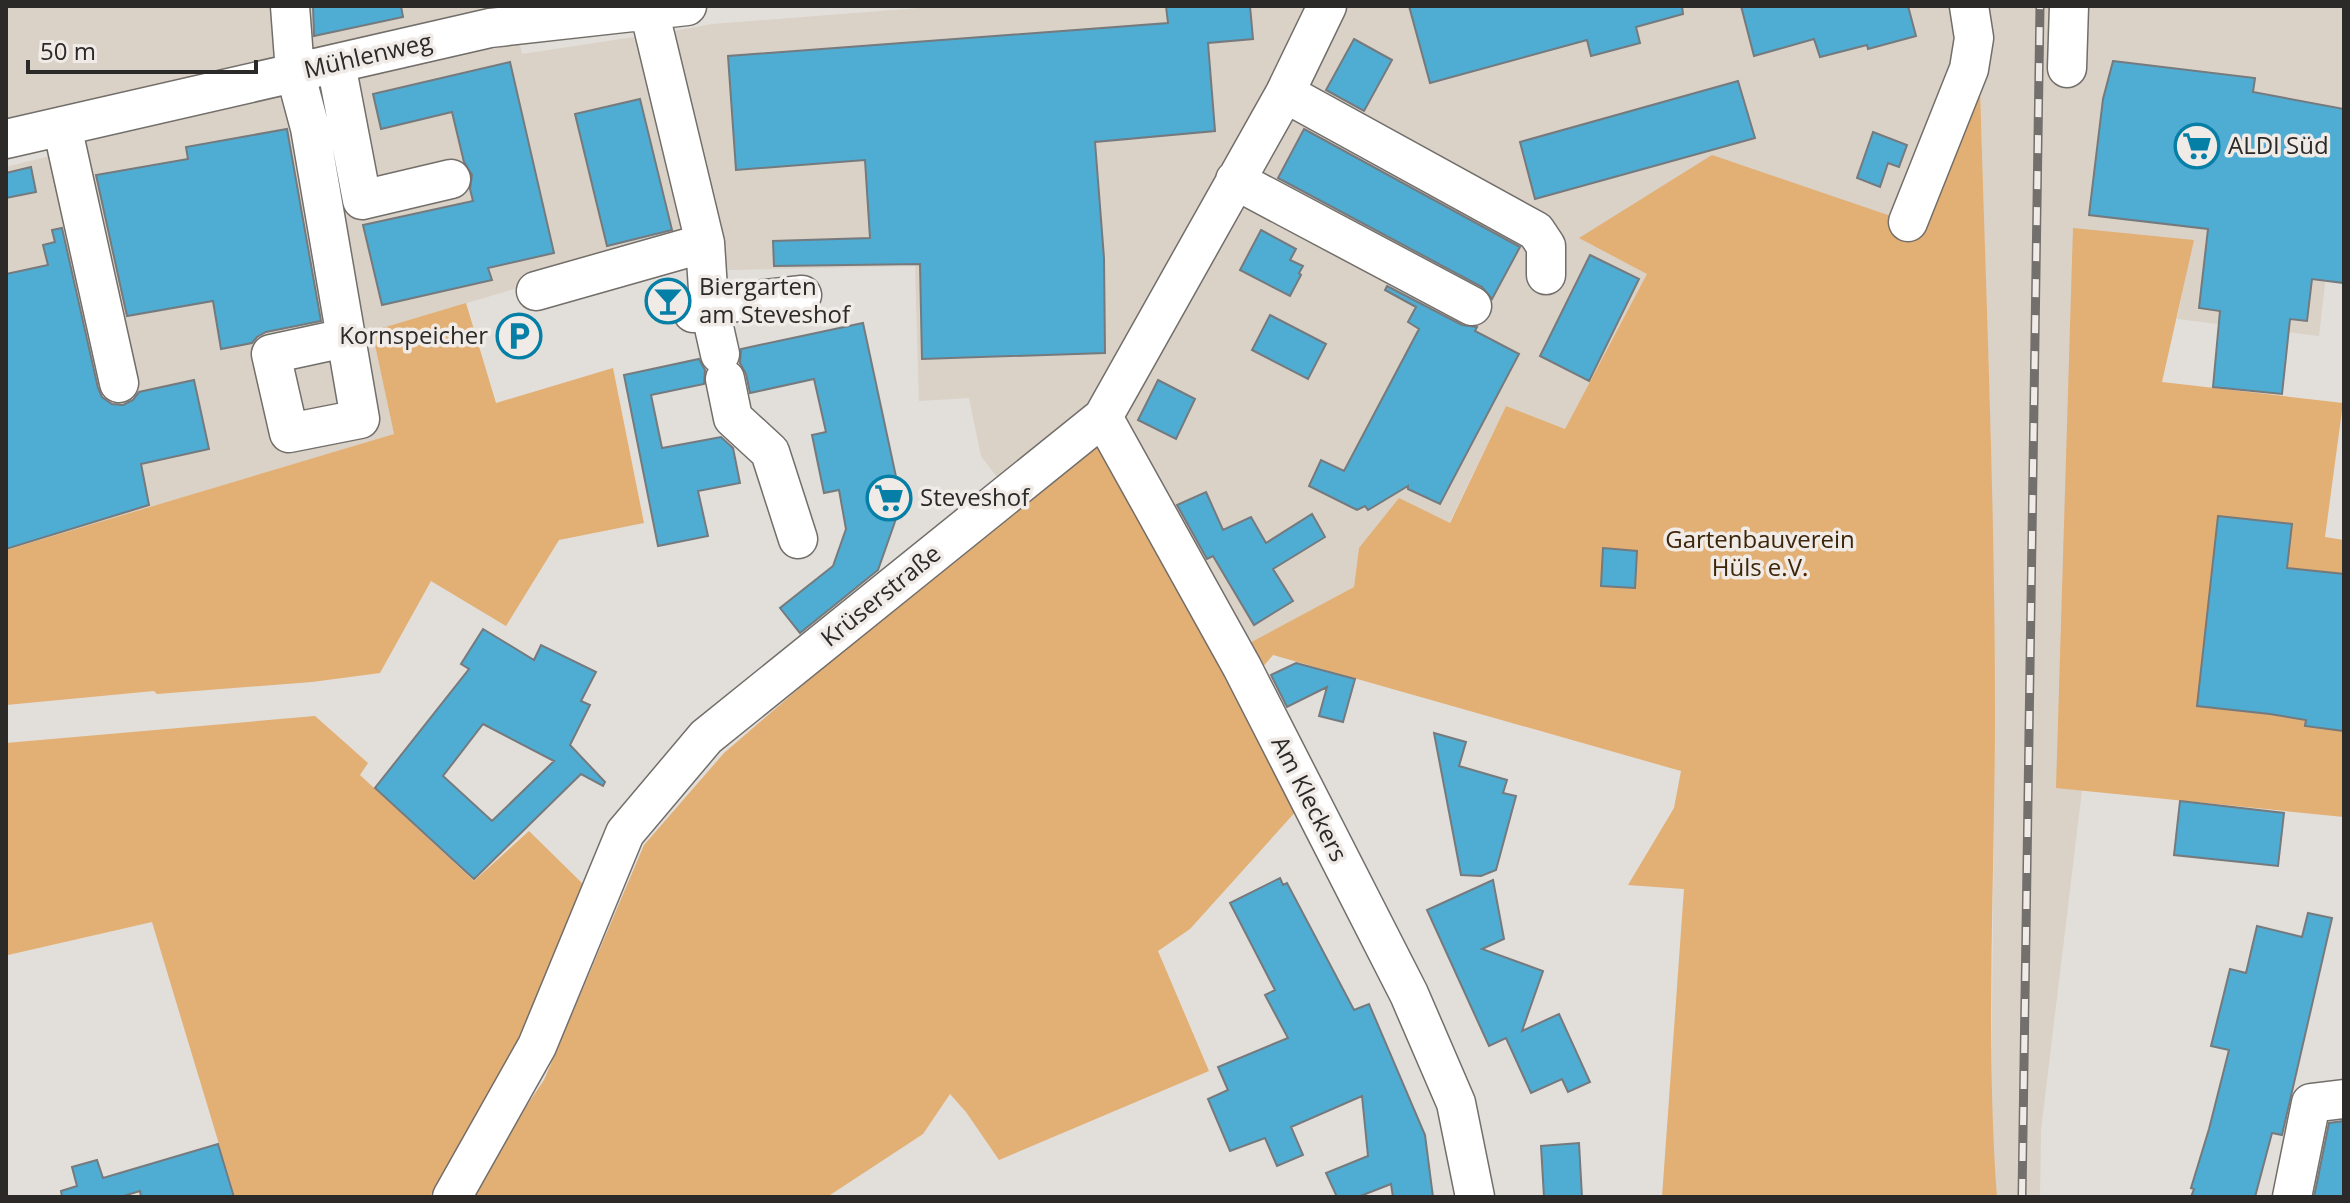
<svg xmlns="http://www.w3.org/2000/svg" width="2350" height="1203" font-family="'Open Sans',sans-serif">
  <rect width="100%" height="100%" fill="#e2ded9"/>
  <path fill="#dad1c7" d="M6,6H574L6,129Z
    M945,6H1950L1958,54L1900,219L1580,237L1648,274L1565,429L1506,406L1449,523L1359,548L1354,587L1246,645L1000,481L981,456L969,398L919,401L915,266L728,270L668,32L713,24Z
    M1983,6H2344V257L2328,258L2319,336L2177,319L2193,240L2056,788L2082,790L2041,1130L2040,1197H1997L1991,1113L1995,713L1991,451L1980,87L1992,57Z
    M641,36L687,242L592,266L372,331L394,434L6,550V167L70,151L68,138L518,37L522,54Z"/>
  <path fill="#e2af74" d="M1980,87C1986,296 1995,505 1995,714C1995,875 1985,1037 1997,1197H1662L1684,889L1628,885L1674,808L1681,771L1273,655L1260,670L1246,645L1354,587L1359,548L1399,498L1450,523L1506,406L1565,429L1647,274L1579,238L1712,155L1920,226Z
    M2073,228L2194,240L2162,382L2343,403L2325,537L2344,540V817L2056,788Z
    M466,303L496,403L613,368L644,523L559,540L506,626L431,581L380,673L312,682L157,694L154,691L6,705V550L394,434L372,331Z
    M1107,434L1298,809L1190,929L1158,951L1209,1071L999,1160L966,1112L950,1094L923,1134L827,1197H465L544,1080L644,845L724,753L875,623Z
    M315,716L368,763L360,775L474,881L529,831L585,886L507,1081L429,1197H235L152,922L8,955L6,743Z"/>
  <path fill="#4fadd3" stroke="#747a7d" stroke-width="2" fill-rule="evenodd" d="M313,6H401L403,17L314,36Z
    M1166,6H1250L1253,39L1208,43L1215,131L1095,142L1104,258L1105,353L922,359L920,264L774,266L773,241L870,238L865,160L736,170L728,56L1168,23Z
    M1409,6H1682L1683,14L1636,27L1640,43L1591,56L1587,40L1430,83Z
    M1741,6H1908L1916,36L1868,49L1867,45L1820,57L1814,39L1754,56Z
    M1354,39L1392,60L1364,111L1326,90Z
    M2113,61L2255,78L2253,92L2344,109V283L2312,279L2307,321L2290,319L2282,394L2213,387L2220,311L2199,308L2208,229L2089,215L2103,99Z
    M510,62L554,253L488,268L492,280L382,305L363,225L473,201L470,189L472,175L464,162L452,112L381,129L373,94Z
    M1738,81L1755,138L1535,199L1520,142Z
    M640,99L672,230L607,246L575,114Z
    M287,129L321,321L266,332L257,337L252,343L221,349L213,301L127,316L96,175L188,159L186,147Z
    M1304,129L1520,247L1492,299L1482,287L1278,178Z
    M1873,132L1907,145L1899,167L1888,163L1880,187L1857,178Z
    M31,167L36,192L6,198V173Z
    M62,228L98,388L102,397L112,404L123,405L133,400L139,392L194,380L209,449L141,464L149,505L6,549V274L48,265L43,245L55,242L52,230Z
    M1261,230L1296,249L1290,260L1303,266L1299,273L1301,275L1290,296L1240,270Z
    M1590,255L1639,279L1589,381L1540,356Z
    M1387,286L1462,325L1477,327L1475,331L1519,354L1440,504L1408,489V486L1368,510L1365,506L1357,510L1309,486L1321,460L1344,471L1419,329L1408,322L1416,307L1385,290Z
    M1270,315L1326,344L1308,379L1252,350Z
    M863,323L904,514L897,516L878,570L800,633L780,608L833,566L846,529L839,490L824,493L812,435L826,432L814,379L750,393L746,374L740,363L741,349Z
    M699,359L705,370L704,384L651,395L662,448L721,437L733,448L740,483L698,491L708,536L658,546L624,375Z
    M1158,380L1195,399L1176,439L1138,420Z
    M1206,492L1223,530L1251,517L1266,543L1312,514L1325,537L1273,569L1293,601L1254,625L1213,556L1207,559L1177,505Z
    M2218,516L2292,524L2287,568L2344,574V731L2305,726L2306,720L2270,714L2197,706Z
    M1603,548L1637,551L1635,588L1601,586Z
    M483,629L534,660L541,645L596,672L581,701L590,705L570,745L605,782L603,786L581,774L474,879L375,788L469,669L461,664ZM483,724L554,761L492,821L443,776Z
    M1296,663L1355,679L1343,722L1319,716L1327,687L1287,707L1271,675Z
    M1434,733L1466,742L1459,766L1507,780L1503,793L1516,796L1496,870L1481,876L1461,875Z
    M2180,801L2284,813L2278,866L2174,855Z
    M1280,878L1283,885L1287,883L1354,1010L1369,1004L1425,1135L1433,1197H1393L1391,1184L1358,1197H1337L1326,1173L1368,1156L1362,1096L1291,1127L1303,1155L1277,1166L1265,1138L1230,1151L1208,1099L1228,1090L1218,1067L1288,1038L1265,995L1275,990L1230,903Z
    M1493,880L1504,939L1482,949L1543,971L1522,1031L1559,1014L1590,1082L1568,1092L1562,1079L1531,1093L1506,1038L1489,1046L1427,910Z
    M2308,913L2332,918L2282,1135L2272,1133L2255,1197H2191L2194,1189L2191,1188L2209,1129L2229,1050L2211,1046L2230,969L2246,973L2257,926L2302,937Z
    M2344,1121V1197H2314L2329,1123Z
    M1579,1143L1582,1197H1544L1541,1146Z
    M218,1144L234,1197H141L140,1191L120,1197H62L61,1191L77,1186L72,1167L97,1160L103,1178Z"/>
  <g fill="none" stroke-linecap="round" stroke-linejoin="round">
    <g stroke="#726e6a" stroke-width="41">
      <path id="minor" d="M290,6L295,72L310,128L360,419L289,433L271,354L345,338
        M649,10L705,243L709,305L802,295
        M336,64L362,200L451,179
        M2067,68L2069,6
        M1285,93L1536,231L1546,246V275
        M62,126L119,383
        M6,139L490,28L687,6
        M1235,180L1472,306
        M1908,222L1969,69L1974,38L1969,6
        M536,291L705,243
        M693,313L709,305L720,354
        M725,379L733,418L770,452L798,539
        M1103,417L1242,667L1409,994L1456,1103L1475,1197
        M452,1197L537,1046L625,833L706,737L1103,417L1285,93L1327,6
        M2292,1197L2311,1103L2344,1099"/>
    </g>
    <use href="#minor" stroke="#fff" stroke-width="38"/>
    <g stroke="#726f6c" stroke-width="9">
      <path id="rail" d="M2022,1197L2040,6"/>
    </g>
    <use href="#rail" stroke="#f0ebe7" stroke-width="6" stroke-dasharray="18" stroke-linecap="butt"/>
  </g>
  <defs>
    <g id="supermarket-ring" transform="scale(2.3)"><circle r="9.5" fill="#f0ebe7" stroke="#067fa6" stroke-width="1.5"/><path d="M-6-5.5h2.5l.6 2H6L4.5 2H-2.5L-4.4-4H-6ZM-1.5 3.2a1.3 1.3 0 1 0 .1 0ZM3 3.2a1.3 1.3 0 1 0 .1 0Z" fill="#067fa6"/></g>
    <g id="bar-ring" transform="scale(2.3)"><circle r="9.5" fill="#f0ebe7" stroke="#067fa6" stroke-width="1.5"/><path d="M-6-5H6L.8 .8V4.5H3.5V6h-7V4.5H-.8V.8Z" fill="#067fa6"/></g>
    <g id="parking-ring" transform="scale(2.3)"><circle r="9.5" fill="#f0ebe7" stroke="#067fa6" stroke-width="1.5"/><path d="M-3.5-5.5H1a3.5 3.5 0 0 1 0 7H-1V5.5H-3.5ZM-1-3.4V-.6H.8a1.4 1.4 0 0 0 0-2.8Z" fill="#067fa6"/></g>
  </defs>
  <g fill-rule="evenodd">
    <use href="#supermarket-ring" x="2197" y="146"/>
    <use href="#bar-ring" x="668" y="301"/>
    <use href="#parking-ring" x="519" y="336"/>
    <use href="#supermarket-ring" x="889" y="498"/>
  </g>
  <g text-anchor="middle" stroke-width="7" stroke-linejoin="round" paint-order="stroke">
    <g font-size="24" fill="#2b2a28" stroke="#f0ebe7">
      <text transform="translate(368 56) rotate(-13)" y="8">Mühlenweg</text>
      <text transform="translate(881 596) rotate(-39)" y="8">Krüserstraße</text>
      <text transform="translate(1309 799) rotate(63)" y="8">Am Kleckers</text>
    </g>
    <g font-size="24" fill="#2b2a28" stroke="#f0ebe7" text-anchor="start">
      <text x="2228" y="154">ALDI Süd</text>
      <text x="699" y="295">Biergarten<tspan x="699" dy="28">am Steveshof</tspan></text>
      <text x="488" y="344" text-anchor="end">Kornspeicher</text>
      <text x="920" y="506">Steveshof</text>
    </g>
    <g font-size="24" fill="#3c2508" stroke="#f0ebe7">
      <text x="1760" y="548">Gartenbauverein<tspan x="1760" dy="28">Hüls e.V.</tspan></text>
    </g>
  </g>
  <rect width="2350" height="1203" fill="none" stroke="#2b2a28" stroke-width="16"/>
  <path d="M28 60v12h228v-12" fill="none" stroke="#2b2a28" stroke-width="4"/>
  <text x="40" y="60" font-size="24" fill="#2b2a28" stroke="#f0ebe7" stroke-width="6" paint-order="stroke">50 m</text>
</svg>
